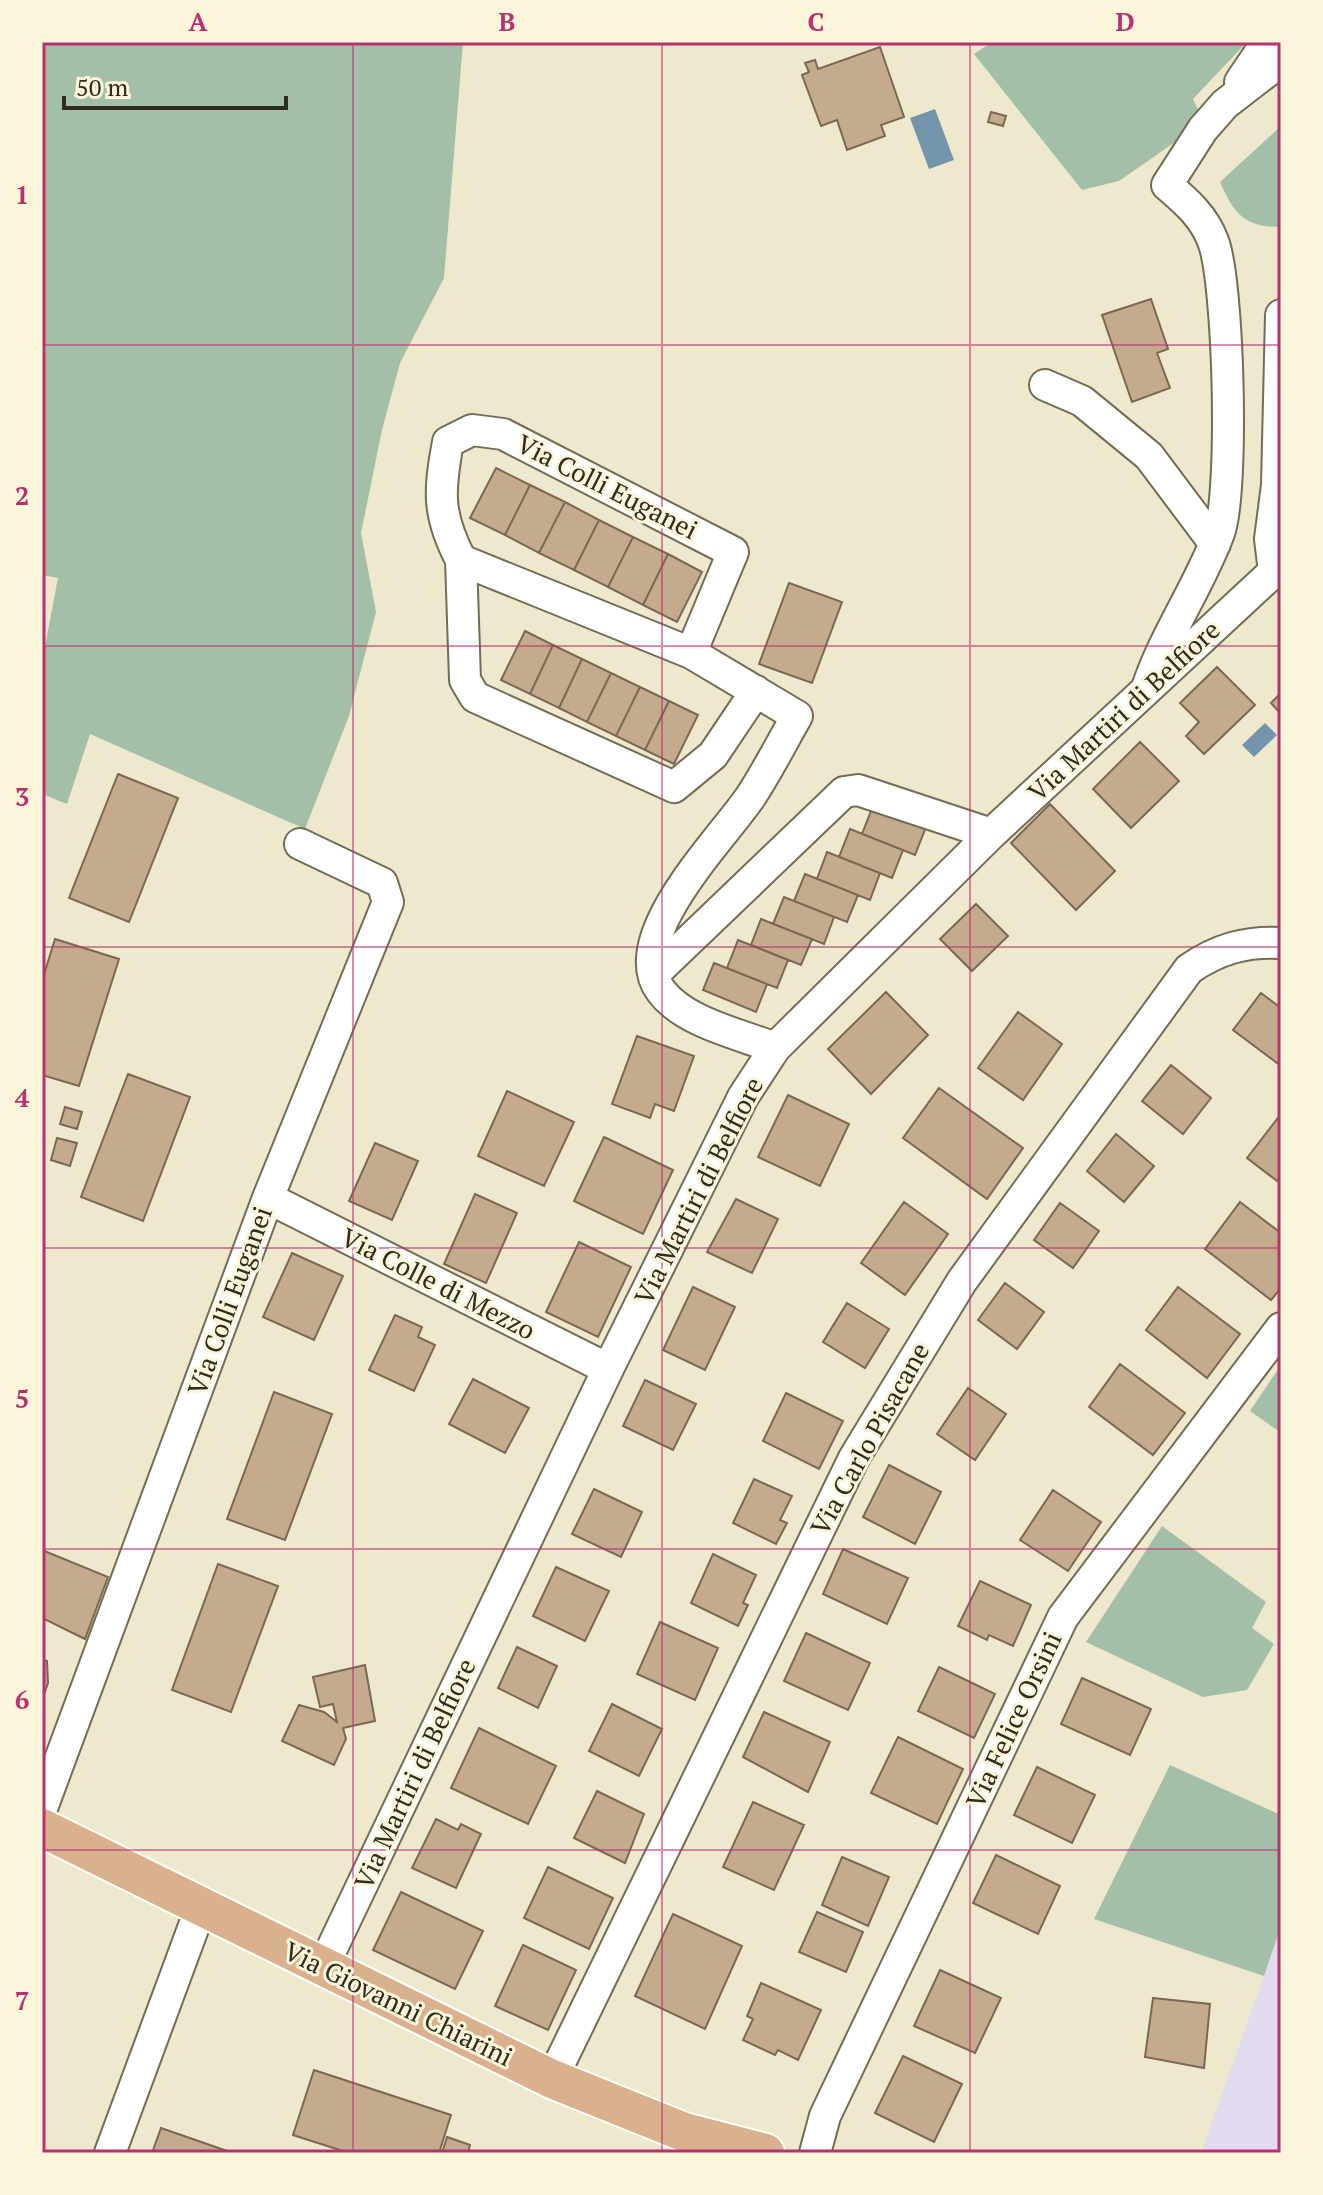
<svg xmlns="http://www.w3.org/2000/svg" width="1323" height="2195" font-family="'PT Serif',serif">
  <rect width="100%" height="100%" fill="#eee9cc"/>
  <path fill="#e2daef" d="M1281,1926V2153H1201L1264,1976Z"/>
  <path fill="#a4bfa7" d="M42,42H463L444,278L400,363L382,430L361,533L376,612L349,716L305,829L90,734L67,804L42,794V662L58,578L42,575Z
    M992,42H1247L1193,99L1204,122L1119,181L1082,190L974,54Z
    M1281,126V227C1244,227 1234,214 1220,182Z
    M1281,1365V1433L1250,1411Z
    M1162,1526L1266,1602L1252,1628L1274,1644L1247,1690L1203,1697L1086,1642Z
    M1170,1765L1281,1815V1926L1264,1976L1094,1919Z"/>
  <path fill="#7494ac" d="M935,109L954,160L929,169L910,118Z
    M1265,723L1277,735L1254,757L1242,745Z"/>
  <path fill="#c5ab8d" stroke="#7a6854" stroke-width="2" d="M880,47L904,117L881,125L885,136L847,150L837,120L821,126L802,75L809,72L805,63L815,60L818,69Z
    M991,112L1006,116L1003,126L988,122Z
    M1151,299L1168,349L1157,353L1170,388L1132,402L1102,315Z
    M496,468L530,485L505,535L470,518Z
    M530,485L565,502L539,553L505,535Z
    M565,502L599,520L574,570L539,553Z
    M599,520L633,537L608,587L574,570Z
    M633,537L668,554L643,605L608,587Z
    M668,554L702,572L677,622L643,605Z
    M789,583L842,602L812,683L759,664Z
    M525,631L553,645L530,694L501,680Z
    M553,645L582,659L559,708L530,694Z
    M582,659L611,673L587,722L559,708Z
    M1217,667L1255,705L1204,754L1186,736L1199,722L1180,703Z
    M611,673L640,687L616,736L587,722Z
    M640,687L669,701L645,750L616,736Z
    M1281,693V714L1271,703Z
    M669,701L698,715L674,764L645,750Z
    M1140,742L1179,781L1131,828L1093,789Z
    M118,774L178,798L129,922L69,898Z
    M1050,804L1115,871L1076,910L1011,843Z
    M873,806L926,827L915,855L862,834Z
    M850,829L903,850L892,878L839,857Z
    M827,852L880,873L870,900L817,879Z
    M805,874L858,895L847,922L794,901Z
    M784,897L834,917L824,944L773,924Z
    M976,904L1008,936L972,971L940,939Z
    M761,919L812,939L801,965L751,945Z
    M55,939L119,959L79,1086L42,1075V981Z
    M738,940L788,960L777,988L727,968Z
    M714,963L767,984L756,1012L703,990Z
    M886,992L928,1035L871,1094L828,1049Z
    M1261,993L1281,1008V1066L1233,1030Z
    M1018,1012L1062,1044L1023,1100L978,1068Z
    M637,1036L694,1056L674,1111L655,1104L650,1118L612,1104Z
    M1171,1065L1211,1098L1183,1134L1142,1101Z
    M128,1074L190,1097L143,1221L81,1197Z
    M939,1088L1023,1148L987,1199L903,1138Z
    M507,1091L574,1122L544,1186L478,1156Z
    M788,1095L849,1124L820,1186L758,1157Z
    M65,1107L82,1112L77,1129L60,1124Z
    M1281,1114V1184L1247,1158Z
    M1116,1134L1154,1166L1124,1202L1087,1171Z
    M604,1137L673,1170L643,1234L574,1201Z
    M57,1138L77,1143L70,1166L51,1160Z
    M375,1143L418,1161L392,1220L349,1201Z
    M475,1194L517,1213L486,1283L444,1264Z
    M736,1199L778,1219L752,1273L707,1252Z
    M904,1202L948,1234L905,1295L861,1263Z
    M1240,1202L1281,1233V1288L1271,1300L1205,1249Z
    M1060,1203L1099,1231L1073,1268L1034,1240Z
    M579,1242L631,1267L598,1337L546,1312Z
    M292,1253L343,1276L314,1340L263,1317Z
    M1005,1283L1044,1312L1017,1349L978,1320Z
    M693,1287L735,1307L705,1370L663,1350Z
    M1178,1287L1240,1334L1207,1378L1146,1330Z
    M847,1303L889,1329L865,1368L823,1342Z
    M395,1315L422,1327L418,1337L435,1345L414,1391L369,1370Z
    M1120,1364L1185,1413L1153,1455L1089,1407Z
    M473,1379L529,1408L505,1453L449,1424Z
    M645,1380L696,1404L673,1450L623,1426Z
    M968,1388L1006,1414L975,1460L937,1434Z
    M274,1392L332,1414L285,1540L227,1519Z
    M786,1393L843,1421L819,1469L763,1441Z
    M889,1465L941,1492L915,1544L863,1517Z
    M754,1479L792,1496L780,1520L787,1523L776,1544L733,1523Z
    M594,1489L642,1512L621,1557L572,1534Z
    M1053,1490L1101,1522L1068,1571L1020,1540Z
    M843,1549L908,1578L887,1624L823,1594Z
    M42,1550L108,1577L85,1639L42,1618Z
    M713,1554L756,1575L743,1603L748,1605L738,1626L691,1603Z
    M218,1564L278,1586L231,1712L172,1690Z
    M556,1567L609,1591L585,1641L533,1616Z
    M980,1581L1031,1605L1013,1646L989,1635L987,1640L958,1626Z
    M660,1622L718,1648L695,1700L637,1674Z
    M806,1633L870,1663L848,1710L784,1681Z
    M517,1647L557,1666L538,1708L498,1688Z
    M42,1659L47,1661L48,1683L42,1700Z
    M365,1665L375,1721L343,1728L346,1739L334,1765L282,1741L299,1705L324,1712L337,1722L333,1704L320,1707L313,1677Z
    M939,1667L995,1694L974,1738L918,1711Z
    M1082,1678L1151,1709L1130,1755L1061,1724Z
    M612,1704L662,1729L639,1776L589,1751Z
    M764,1712L830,1742L808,1792L743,1757Z
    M479,1728L556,1766L528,1824L451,1788Z
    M898,1737L963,1769L937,1824L871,1793Z
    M1037,1767L1095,1795L1072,1843L1014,1815Z
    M597,1791L644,1814L625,1863L574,1838Z
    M753,1802L804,1825L774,1890L723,1867Z
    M436,1819L458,1830L461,1824L481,1834L456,1888L412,1868Z
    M996,1855L1060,1886L1038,1934L973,1903Z
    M842,1857L889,1877L868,1926L822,1905Z
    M548,1867L613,1898L589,1949L524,1918Z
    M401,1892L483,1931L455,1989L373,1950Z
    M817,1912L863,1932L846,1972L799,1952Z
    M673,1914L742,1946L705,2029L635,1996Z
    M523,1945L576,1970L548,2030L495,2006Z
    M940,1970L1001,1998L975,2053L914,2026Z
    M761,1983L821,2010L798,2060L778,2050L775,2055L743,2040L753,2019L747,2016Z
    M1153,1998L1210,2004L1204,2068L1145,2057Z
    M903,2056L962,2084L934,2142L875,2113Z
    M314,2070L451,2115L439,2153H349L293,2135Z
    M161,2128L233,2153H152Z
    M447,2137L470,2145L468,2153H442Z"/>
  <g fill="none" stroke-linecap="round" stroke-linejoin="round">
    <g stroke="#726d54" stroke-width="34">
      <path id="minor" d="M1240,82L1267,42
        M1045,385L1082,401L1149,456L1215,544
        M461,560L465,680L475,697L674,787L713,755L756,691
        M1274,572L1270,539L1277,485L1281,315
        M691,653L733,552L503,434L472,430L448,442C439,491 437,514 461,560L691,653L797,716C782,742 768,770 751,796C723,838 621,938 661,991C685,1023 740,1034 775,1048
        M1147,688C1165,634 1199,587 1219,533C1234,493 1229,282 1213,241C1204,217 1187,202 1167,185L1203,129L1225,104L1281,61
        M654,974L844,792L858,790L991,834
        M268,1198L608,1369
        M42,1808L268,1198L388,902L382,883L300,844
        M323,1967L608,1369L743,1097L775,1048L991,834L1281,565
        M552,2079L854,1458L962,1281L1189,969C1218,949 1246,941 1281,943
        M110,2153L201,1907
        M815,2153L825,2116L1063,1617L1281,1328"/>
    </g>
    <g stroke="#fff" stroke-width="42">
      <path id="major" d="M42,1828L552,2079L684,2132L765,2153"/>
    </g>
    <use href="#minor" stroke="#fff" stroke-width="30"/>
    <use href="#major" stroke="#dab18e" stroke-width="38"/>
  </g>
  <path fill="none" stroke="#b83171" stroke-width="2" stroke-opacity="0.55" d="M353,42V2153M662,42V2153M970,42V2153M42,345H1281M42,646H1281M42,947H1281M42,1248H1281M42,1549H1281M42,1850H1281"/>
  <g text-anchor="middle" stroke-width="6" stroke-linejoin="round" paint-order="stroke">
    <g font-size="26" fill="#2e2c21" stroke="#fbf6d9">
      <text transform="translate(607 487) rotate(27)" y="9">Via Colli Euganei</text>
      <text transform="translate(1124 711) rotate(-43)" y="9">Via Martiri di Belfiore</text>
      <text transform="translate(699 1191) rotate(-63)" y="9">Via Martiri di Belfiore</text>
      <text transform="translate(438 1284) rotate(27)" y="9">Via Colle di Mezzo</text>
      <text transform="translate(230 1301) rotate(-70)" y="9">Via Colli Euganei</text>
      <text transform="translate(870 1439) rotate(-61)" y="9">Via Carlo Pisacane</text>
      <text transform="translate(1014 1720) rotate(-65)" y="9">Via Felice Orsini</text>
      <text transform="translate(415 1774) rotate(-65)" y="9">Via Martiri di Belfiore</text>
      <text transform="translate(398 2004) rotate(26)" y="9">Via Giovanni Chiarini</text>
    </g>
  </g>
  <rect width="1323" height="2195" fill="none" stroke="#fbf6d9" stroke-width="88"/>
  <path d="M64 96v12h222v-12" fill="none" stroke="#2e2c21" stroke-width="4"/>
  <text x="76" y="96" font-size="24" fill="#2e2c21" stroke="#fbf6d9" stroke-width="6" paint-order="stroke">50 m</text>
  <rect x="44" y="44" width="1235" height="2107" fill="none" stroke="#b83171" stroke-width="3"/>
  <g font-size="26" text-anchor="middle" font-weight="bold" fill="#b83171">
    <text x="198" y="31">A</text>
    <text x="507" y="31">B</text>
    <text x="816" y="31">C</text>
    <text x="1125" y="31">D</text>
    <text x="22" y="204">1</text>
    <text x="22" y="505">2</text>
    <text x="22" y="806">3</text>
    <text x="22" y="1107">4</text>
    <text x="22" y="1408">5</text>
    <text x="22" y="1709">6</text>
    <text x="22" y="2010">7</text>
  </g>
</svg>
